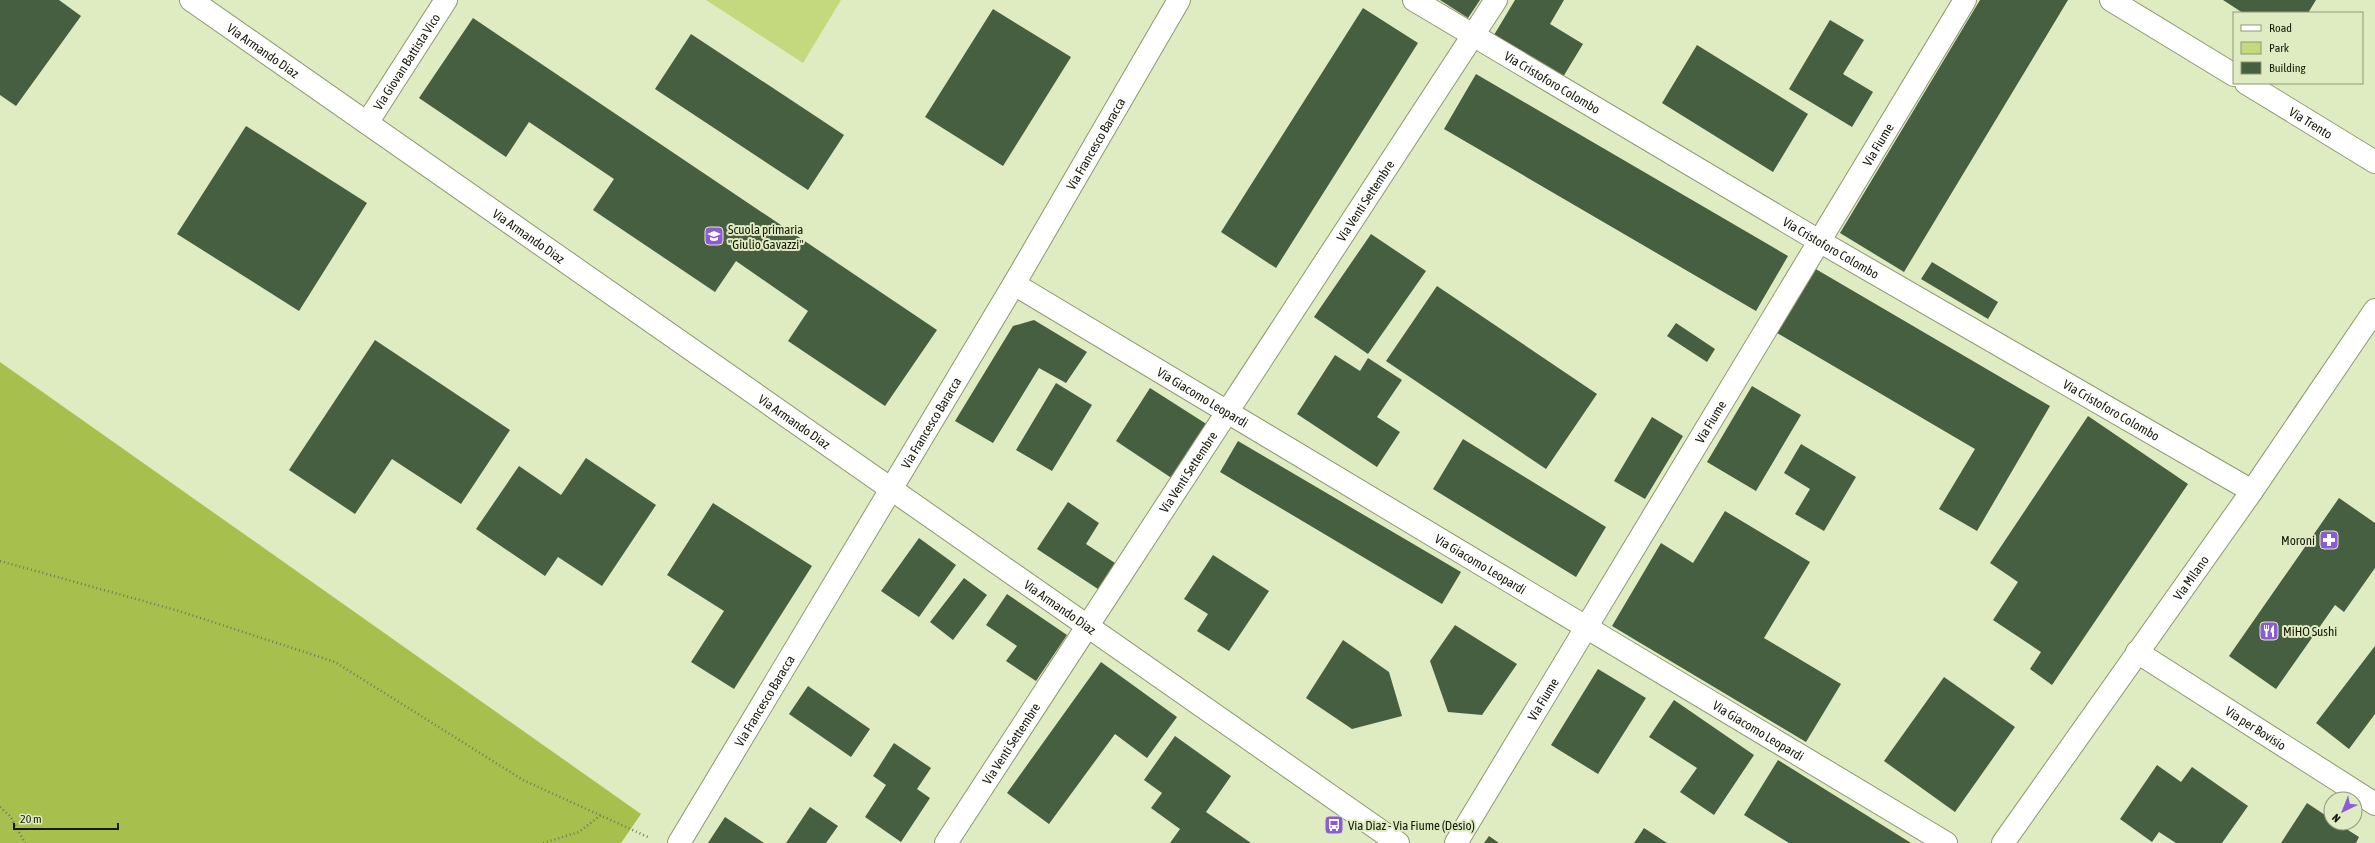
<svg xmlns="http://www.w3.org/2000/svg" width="2375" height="843" font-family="'Asap Condensed',sans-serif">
  <rect width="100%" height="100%" fill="#dfebc0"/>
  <path fill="#c4d97d" d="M706,0H841L803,63Z"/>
  <path fill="#a7bf4d" d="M0,362L641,814L621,843H0Z"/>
  <path fill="#465f40" d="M0,0H59L81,16L16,106L0,95Z
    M1440,0H1480L1468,18Z
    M1515,0H1564L1550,24L1583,44L1563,77L1494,35Z
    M1980,0H2068L1904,272L1840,233Z
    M2223,0H2316L2308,13H2243Z
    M1363,8L1418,43L1276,268L1221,232Z
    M993,9L1071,57L1003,166L925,117Z
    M473,18L937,330L885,406L788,341L808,311L736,261L715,292L593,210L614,179L529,122L506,157L419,98Z
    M1830,20L1864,40L1843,74L1873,92L1852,127L1789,89Z
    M691,34L844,135L808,190L655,89Z
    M1697,45L1808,114L1773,172L1662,103Z
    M1476,74L1788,256L1756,311L1444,129Z
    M246,126L367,203L299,311L177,234Z
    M1371,234L1426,271L1368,354L1314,317Z
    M1932,262L1998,302L1988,319L1921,279Z
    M1814,268L2050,406L1977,531L1939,509L1975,449L1777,333Z
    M1437,286L1597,394L1546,469L1386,361Z
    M1034,320L1087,352L1066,383L1039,368L993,443L955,421L1013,326Z
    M1676,323L1715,349L1707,362L1667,336Z
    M375,340L510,430L461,504L392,459L355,514L289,470Z
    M1335,355L1360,371L1368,358L1402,380L1377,417L1400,432L1377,467L1297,414Z
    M1056,383L1092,405L1052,471L1016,450Z
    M1752,386L1801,415L1756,491L1707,462Z
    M1150,388L1208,425L1173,479L1116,441Z
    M2088,416L2188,484L2052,685L2030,669L2041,652L1993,620L2018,582L1990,563Z
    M1652,417L1683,436L1645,499L1614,481Z
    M1463,439L1606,527L1576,577L1433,489Z
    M1238,441L1461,572L1442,604L1220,472Z
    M1801,444L1856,477L1824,531L1795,514L1810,489L1784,473Z
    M586,458L656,505L602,586L558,557L545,576L476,529L519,466L561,495Z
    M2339,498L2375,523V568L2344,612L2335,605L2276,689L2229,656Z
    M1068,502L1099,523L1086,544L1115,563L1098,589L1037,549Z
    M713,503L812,566L734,689L691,662L724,611L667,575Z
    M1725,511L1810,562L1764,638L1841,684L1806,742L1612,626L1661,543L1693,563Z
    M919,538L956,565L919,617L881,591Z
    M1213,555L1269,591L1229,651L1197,631L1208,614L1184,599Z
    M964,578L987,595L953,640L930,622Z
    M1007,594L1067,635L1036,681L1006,661L1017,646L986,625Z
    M1455,625L1517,664L1482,715L1448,712L1430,661Z
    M1343,640L1389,672L1402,716L1352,729L1306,698Z
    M2375,646V714L2349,749L2316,723Z
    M1101,662L1177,717L1147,758L1115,734L1049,824L1007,793Z
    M1598,669L1646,698L1598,774L1551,745Z
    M1944,677L2015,727L1955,812L1884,761Z
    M808,686L870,729L851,757L789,714Z
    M1674,700L1754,755L1714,815L1680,792L1697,768L1649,737Z
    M1175,736L1231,776L1206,812L1251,843H1170L1180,829L1151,808L1162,793L1144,780Z
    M894,743L931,768L917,789L930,798L901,842L865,817L886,785L873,776Z
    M1778,760L1911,843H1789L1744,815Z
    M2157,765L2181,782L2192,767L2248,806L2222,843H2176L2159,832L2152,842L2120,819Z
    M2307,803L2331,819V823H2337L2359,837L2356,843H2281Z
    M810,807L838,826L826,843H786Z
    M725,817L764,843H708Z
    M1644,828L1667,843H1634Z
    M1489,836L1499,843H1484Z"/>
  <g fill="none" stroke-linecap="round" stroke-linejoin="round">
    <g stroke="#8d9870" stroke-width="24">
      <g id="street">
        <path id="s1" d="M1414,0L1819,241L2252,491"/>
        <path d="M2111,0L2234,75"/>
        <path id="s2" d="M2246,83L2375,162"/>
        <path id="s3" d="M367,123L446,0"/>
        <path id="s4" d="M1014,284L1946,843"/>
        <path id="s5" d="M2137,652L2375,804"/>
        <path id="s6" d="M679,843L1014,284L1179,0"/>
        <path id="s7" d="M946,843L1496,0"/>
        <path id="s8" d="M1456,843L1965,0"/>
      </g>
    </g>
    <g stroke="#8d9870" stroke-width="24">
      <g id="secondary">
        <path id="s9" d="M191,0L1398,843"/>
        <path id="s10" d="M2003,843L2252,491L2375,310"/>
      </g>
    </g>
    <path stroke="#71795d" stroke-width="2.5" stroke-dasharray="1 3" stroke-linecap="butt" d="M0,561L179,611L335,662L523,780L650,838
      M0,807L10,816L25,843
      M543,843L579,832L601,815"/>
    <use href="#street" stroke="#fff" stroke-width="22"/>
    <use href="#secondary" stroke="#fff" stroke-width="22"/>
  </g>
  <defs>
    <g id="school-square" transform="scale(1)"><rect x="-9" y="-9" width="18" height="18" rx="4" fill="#8d5bd4" stroke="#dfebc0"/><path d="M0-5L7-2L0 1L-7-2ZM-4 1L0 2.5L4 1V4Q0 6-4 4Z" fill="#fff"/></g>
    <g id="pharmacy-square" transform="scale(1)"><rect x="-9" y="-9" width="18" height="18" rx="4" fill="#8d5bd4" stroke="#dfebc0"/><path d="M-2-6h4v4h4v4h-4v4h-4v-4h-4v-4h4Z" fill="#fff"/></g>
    <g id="restaurant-square" transform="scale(1)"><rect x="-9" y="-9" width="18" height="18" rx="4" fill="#8d5bd4" stroke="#dfebc0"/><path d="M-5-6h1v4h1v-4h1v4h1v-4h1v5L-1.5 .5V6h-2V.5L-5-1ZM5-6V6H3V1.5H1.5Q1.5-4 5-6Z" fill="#fff"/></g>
    <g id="bus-square" transform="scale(1)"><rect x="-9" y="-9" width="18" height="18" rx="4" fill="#8d5bd4" stroke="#dfebc0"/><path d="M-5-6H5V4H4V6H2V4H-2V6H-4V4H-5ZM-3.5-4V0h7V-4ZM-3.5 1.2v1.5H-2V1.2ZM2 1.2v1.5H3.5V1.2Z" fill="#fff"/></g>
  </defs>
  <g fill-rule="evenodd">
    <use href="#school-square" x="714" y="236"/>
    <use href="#pharmacy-square" x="2329" y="540"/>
    <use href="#restaurant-square" x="2269" y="631"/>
    <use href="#bus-square" x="1334" y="825"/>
  </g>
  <g text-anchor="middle" stroke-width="4" stroke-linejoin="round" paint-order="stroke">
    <g font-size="13" fill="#171b0b" stroke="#dfebc0">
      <text dy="5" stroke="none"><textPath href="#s9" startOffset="88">Via Armando Diaz</textPath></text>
      <text dy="5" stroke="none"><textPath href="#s3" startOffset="73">Via Giovan Battista Vico</textPath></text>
      <text dy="5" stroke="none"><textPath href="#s1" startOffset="161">Via Cristoforo Colombo</textPath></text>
      <text dy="5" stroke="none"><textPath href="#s2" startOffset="76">Via Trento</textPath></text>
      <text dy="5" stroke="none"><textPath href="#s6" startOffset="814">Via Francesco Baracca</textPath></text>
      <text dy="5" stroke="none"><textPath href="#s8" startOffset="816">Via Fiume</textPath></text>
      <text dy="5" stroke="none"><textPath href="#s7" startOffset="767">Via Venti Settembre</textPath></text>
      <text dy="5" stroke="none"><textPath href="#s9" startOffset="412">Via Armando Diaz</textPath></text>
      <text dy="5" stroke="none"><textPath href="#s1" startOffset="485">Via Cristoforo Colombo</textPath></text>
      <text dy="5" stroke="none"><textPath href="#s4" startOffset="220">Via Giacomo Leopardi</textPath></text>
      <text dy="5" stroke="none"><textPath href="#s1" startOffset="809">Via Cristoforo Colombo</textPath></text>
      <text dy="5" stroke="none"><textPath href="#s8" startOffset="492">Via Fiume</textPath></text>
      <text dy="5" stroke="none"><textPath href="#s9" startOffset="736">Via Armando Diaz</textPath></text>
      <text dy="5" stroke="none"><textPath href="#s6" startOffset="490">Via Francesco Baracca</textPath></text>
      <text dy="5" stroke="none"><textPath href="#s7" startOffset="443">Via Venti Settembre</textPath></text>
      <text dy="5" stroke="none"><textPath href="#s4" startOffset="544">Via Giacomo Leopardi</textPath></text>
      <text dy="5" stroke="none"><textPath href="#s10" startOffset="325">Via Milano</textPath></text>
      <text dy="5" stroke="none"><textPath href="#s9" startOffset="1060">Via Armando Diaz</textPath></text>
      <text dy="5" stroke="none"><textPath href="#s8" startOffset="168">Via Fiume</textPath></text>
      <text dy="5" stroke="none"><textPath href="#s6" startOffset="166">Via Francesco Baracca</textPath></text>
      <text dy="5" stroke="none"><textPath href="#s5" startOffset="141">Via per Bovisio</textPath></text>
      <text dy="5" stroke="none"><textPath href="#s4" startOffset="868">Via Giacomo Leopardi</textPath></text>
      <text dy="5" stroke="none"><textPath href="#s7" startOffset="119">Via Venti Settembre</textPath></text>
    </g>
    <g font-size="13" fill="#171b0b" stroke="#dfebc0" text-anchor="start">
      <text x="728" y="234">Scuola primaria<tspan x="728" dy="15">"Giulio Gavazzi"</tspan></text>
      <text x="2315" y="545" text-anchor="end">Moroni</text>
      <text x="2283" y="636">MiHO Sushi</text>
      <text x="1348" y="830">Via Diaz - Via Fiume (Desio)</text>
    </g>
  </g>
  <rect x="2233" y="12" width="130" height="72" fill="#dfebc0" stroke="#8f9878"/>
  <rect x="2241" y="25" width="20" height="6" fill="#ffffff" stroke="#8f9878"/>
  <text x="2269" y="32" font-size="12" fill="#171b0b">Road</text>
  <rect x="2241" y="42" width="20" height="12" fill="#c4d97d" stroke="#8f9878"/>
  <text x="2269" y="52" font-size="12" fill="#171b0b">Park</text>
  <rect x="2241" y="62" width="20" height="12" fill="#465f40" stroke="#8f9878"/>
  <text x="2269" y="72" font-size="12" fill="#171b0b">Building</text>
  <g transform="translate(2343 811) rotate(223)"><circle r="19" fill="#dfebc0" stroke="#8f9878"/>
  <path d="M0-3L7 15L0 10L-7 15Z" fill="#8d5bd4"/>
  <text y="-6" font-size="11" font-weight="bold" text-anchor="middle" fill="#171b0b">N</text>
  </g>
  <path d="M14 823v6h104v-6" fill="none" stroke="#171b0b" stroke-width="2"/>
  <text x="20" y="823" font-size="12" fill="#171b0b" stroke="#dfebc0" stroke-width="3" paint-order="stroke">20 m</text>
</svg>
